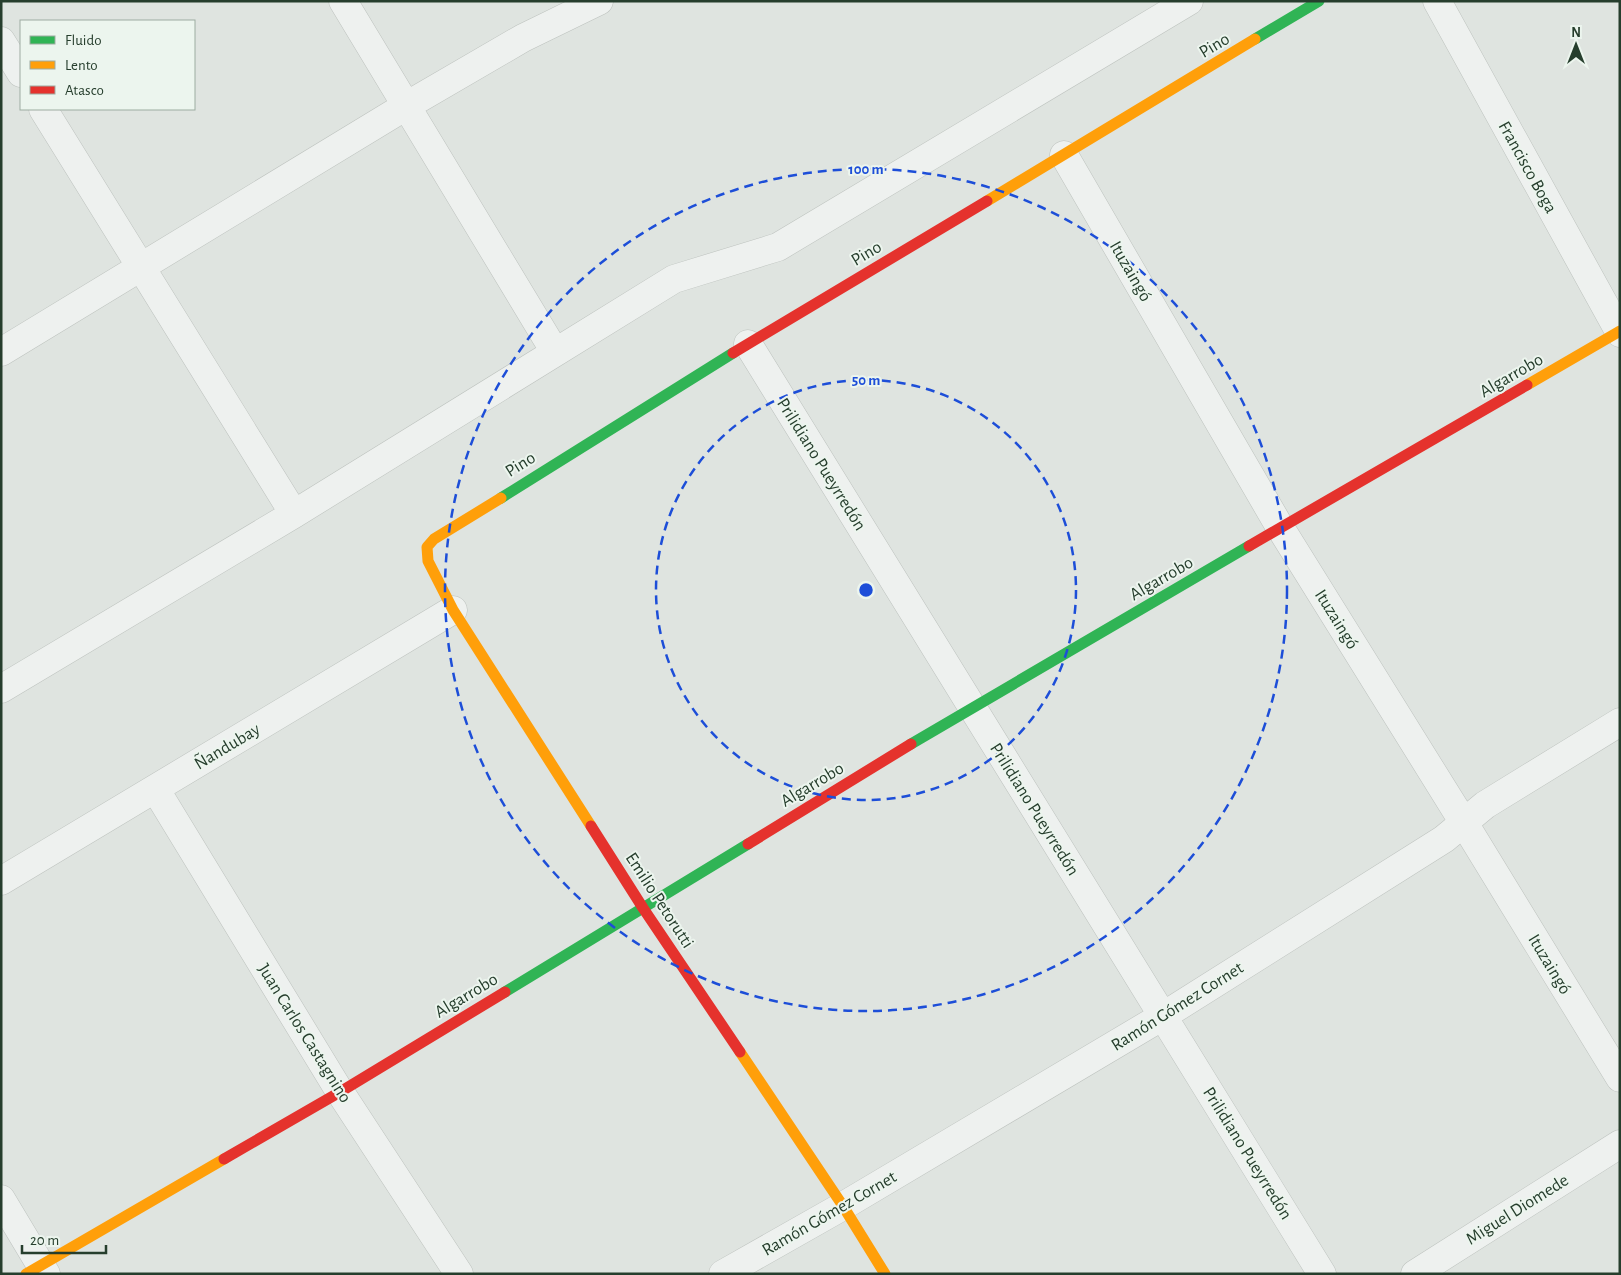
<svg xmlns="http://www.w3.org/2000/svg" width="1621" height="1275" font-family="'Alegreya Sans',sans-serif">
  <rect width="100%" height="100%" fill="#dfe4e0"/>
  <g fill="none" stroke-linecap="round" stroke-linejoin="round">
    <g stroke="#bdc2be" stroke-width="29">
      <path id="street" d="M343,1L555,352
        M1437,1L1620,333
        M1,41L21,73
        M43,109L294,514
        M1064,155L1281,529L1464,823L1620,1078
        M748,344L1322,1274
        M1,352L406,106L523,38L599,1
        M1,689L294,514L674,279L778,247L1189,1
        M156,790L340,1092L459,1274
        M1,881L453,610
        M1,1199L46,1274
        M723,1274L843,1206L1163,1016L1444,839L1485,805L1620,722
        M1415,1274L1620,1144"/>
    </g>
    <use href="#street" stroke="#eef1ef" stroke-width="28"/>
    <path stroke="#30b455" stroke-width="11" d="M1255,39L1319,1
      M501,498L733,353
      M911,744L1249,546
      M505,992L748,844"/>
    <path stroke="#ff9f0a" stroke-width="11" d="M987,201L1255,39
      M1527,385L1620,331
      M501,498L434,539L427,547L428,561L453,610L591,826
      M740,1052L843,1206L885,1274
      M26,1274L224,1159"/>
    <path stroke="#e5322d" stroke-width="11" d="M733,353L987,201
      M1249,546L1527,385
      M591,826L643,908L740,1052
      M748,844L911,744
      M224,1159L340,1092L505,992"/>
  </g>
  <g fill="none" stroke="#1d4ed8" stroke-width="2.5" stroke-dasharray="9 6">
    <circle cx="866" cy="590" r="210"/>
    <circle cx="866" cy="590" r="421"/>
  </g>
  <g text-anchor="middle" stroke-width="4" stroke-linejoin="round" paint-order="stroke">
    <g font-size="18" fill="#263e2d" stroke="#ecf5ee">
      <text transform="translate(1214 45) rotate(-31)" y="6">Pino</text>
      <text transform="translate(1528 167) rotate(61)" y="6">Francisco Boga</text>
      <text transform="translate(866 253) rotate(-31)" y="6">Pino</text>
      <text transform="translate(1131 271) rotate(60)" y="6">Ituzaingó</text>
      <text transform="translate(1511 375) rotate(-30)" y="6">Algarrobo</text>
      <text transform="translate(520 464) rotate(-32)" y="6">Pino</text>
      <text transform="translate(822 464) rotate(58)" y="6">Prilidiano Pueyrredón</text>
      <text transform="translate(1161 578) rotate(-30)" y="6">Algarrobo</text>
      <text transform="translate(1337 619) rotate(58)" y="6">Ituzaingó</text>
      <text transform="translate(227 746) rotate(-31)" y="6">Ñandubay</text>
      <text transform="translate(812 784) rotate(-31)" y="6">Algarrobo</text>
      <text transform="translate(1035 809) rotate(58)" y="6">Prilidiano Pueyrredón</text>
      <text transform="translate(660 900) rotate(57)" y="6">Emilio Petorutti</text>
      <text transform="translate(1550 964) rotate(59)" y="6">Ituzaingó</text>
      <text transform="translate(466 995) rotate(-31)" y="6">Algarrobo</text>
      <text transform="translate(1177 1006) rotate(-32)" y="6">Ramón Gómez Cornet</text>
      <text transform="translate(305 1033) rotate(58)" y="6">Juan Carlos Castagnino</text>
      <text transform="translate(1248 1153) rotate(58)" y="6">Prilidiano Pueyrredón</text>
      <text transform="translate(1517 1209) rotate(-32)" y="6">Miguel Diomede</text>
      <text transform="translate(829 1213) rotate(-30)" y="6">Ramón Gómez Cornet</text>
    </g>
  </g>
  <circle cx="866" cy="590" r="8" fill="#1d4ed8" stroke="#ecf5ee" stroke-width="2.5"/>
  <g font-size="15" text-anchor="middle" font-weight="bold" fill="#1d4ed8" stroke="#ecf5ee" stroke-width="4" stroke-linejoin="round" paint-order="stroke">
    <text x="866" y="174">100 m</text>
    <text x="866" y="385">50 m</text>
  </g>
  <rect width="1621" height="1275" fill="none" stroke="#263e2d" stroke-width="5"/>
  <rect x="20" y="20" width="175" height="90" fill="#ecf5ee" stroke="#9daca1"/>
  <rect x="30" y="36" width="25" height="8" fill="#30b455" stroke="#9daca1"/>
  <text x="65" y="45" font-size="15" fill="#263e2d">Fluido</text>
  <rect x="30" y="61" width="25" height="8" fill="#ff9f0a" stroke="#9daca1"/>
  <text x="65" y="70" font-size="15" fill="#263e2d">Lento</text>
  <rect x="30" y="86" width="25" height="8" fill="#e5322d" stroke="#9daca1"/>
  <text x="65" y="95" font-size="15" fill="#263e2d">Atasco</text>
  <g transform="translate(1576 45)" stroke="#ecf5ee" stroke-width="4" paint-order="stroke">
  <path d="M0-4L9 19L0 12L-9 19Z" fill="#263e2d"/>
  <text y="-8" font-size="14" font-weight="bold" text-anchor="middle" fill="#263e2d">N</text>
  </g>
  <path d="M22 1245v8h84v-8" fill="none" stroke="#263e2d" stroke-width="2.5"/>
  <text x="30" y="1245" font-size="15" fill="#263e2d" stroke="#ecf5ee" stroke-width="4" paint-order="stroke">20 m</text>
</svg>
